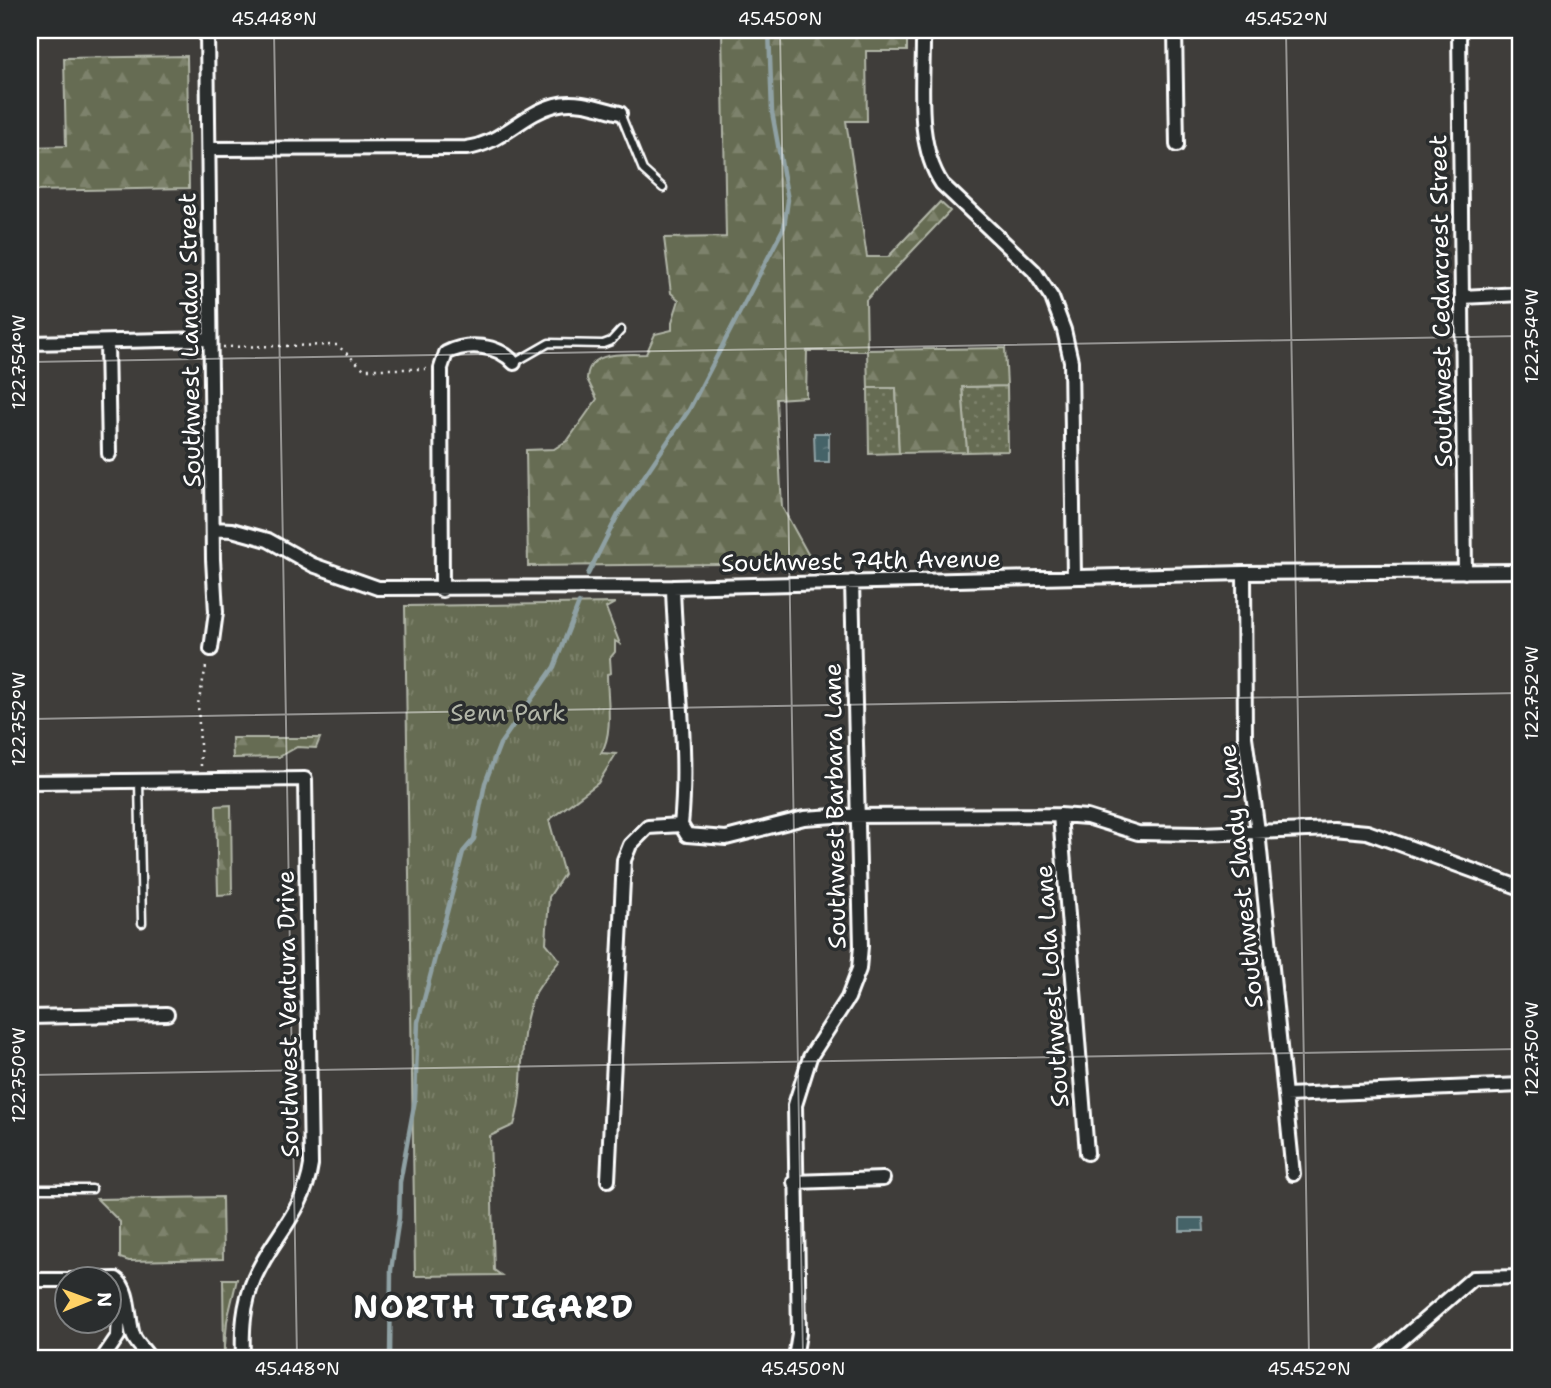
<svg xmlns="http://www.w3.org/2000/svg" width="1551" height="1388" font-family="'Shantell Sans',sans-serif">
  <defs>
    <pattern id="grass-dots" width="8" height="8" patternUnits="userSpaceOnUse" patternTransform="scale(1.75)"><rect width="8" height="8" fill="#666c52"/><path d="M2 2h.1M6 6h.1" fill="none" stroke="#7d826c" stroke-width="1.8" stroke-linecap="round"/></pattern>
    <pattern id="forest-firs" width="22" height="20" patternUnits="userSpaceOnUse" patternTransform="scale(1.75)"><rect width="22" height="20" fill="#666c52"/><path d="M5 1l3.5 6h-7zM16 11l3.5 6h-7z" fill="#7d826c"/></pattern>
    <pattern id="park-tufts" width="24" height="20" patternUnits="userSpaceOnUse" patternTransform="scale(1.75)"><rect width="24" height="20" fill="#666c52"/><path d="M3 7l-1-3M5 7V3M7 7l1-3M15 17l-1-3M17 17v-4M19 17l1-3" fill="none" stroke="#7d826c"/></pattern>
    <pattern id="water-ripples" width="26" height="14" patternUnits="userSpaceOnUse" patternTransform="scale(1.75)"><rect width="26" height="14" fill="#456368"/><path d="M2 4q2-2 4 0t4 0M15 11q2-2 4 0t4 0" fill="none" stroke="#617a7f"/></pattern>
  </defs>
  <rect width="100%" height="100%" fill="#3f3d3a"/>
  <filter id="ink" filterUnits="userSpaceOnUse"><feTurbulence type="fractalNoise" baseFrequency=".0143" numOctaves="2"/><feDisplacementMap in="SourceGraphic" scale="14" xChannelSelector="R" yChannelSelector="G"/><feConvolveMatrix kernelMatrix="1 2 1 2 8 2 1 2 1" color-interpolation-filters="sRGB"/></filter>
  <g filter="url(#ink)">
    <path fill="url(#grass-dots)" stroke="#b2b6a8" stroke-width="2" d="M1007,386L1008,451L967,452L962,387Z
      M868,388H896L899,453L869,454Z"/>
    <path fill="url(#forest-firs)" stroke="#b2b6a8" stroke-width="2" d="M722,30H865L866,34L907,33V51H866L867,121H846L867,257H888L940,202L950,211L866,300L867,350L1005,348L1007,386L962,387L967,452L899,453L896,388H868L867,351H807L806,397L776,399L782,507L813,563L528,566L526,450L554,449L568,440L597,399L587,379C588,349 625,355 646,354L655,334L672,330V322L679,300L671,293L664,238L726,237Z
      M187,56L189,188L30,191V147L66,146L64,58Z
      M232,738H320L316,748L297,747L279,757L233,758Z
      M231,805L232,894L218,895L216,806Z
      M222,1197L223,1259L129,1261L120,1258V1222L97,1199Z
      M223,1279H237L227,1321L224,1358Z"/>
    <path fill="url(#park-tufts)" stroke="#b2b6a8" stroke-width="2" d="M615,603L606,608L620,644L615,641V652L610,658L611,673L607,674C607,697 614,733 601,753L616,754L598,783L549,820L564,874L549,897L546,943L560,960C552,971 540,983 534,996C516,1036 527,1083 514,1125L490,1136L494,1270L501,1275L415,1276L405,606Z"/>
    <path fill="url(#water-ripples)" stroke="#8fa1a4" stroke-width="2" d="M814,433H829V462H815Z
      M1180,1218H1203L1204,1231H1180Z"/>
    <g fill="none" stroke-linecap="round" stroke-linejoin="round">
      <path stroke="#8fa1a4" stroke-width="4.5" d="M588,574L618,515L689,410L784,227L788,200L772,112L769,30
        M390,1358L391,1270L399,1218L400,1182L415,1100L418,1022L463,852L474,839L485,783L500,744L554,667L579,603"/>
      <g stroke="#fff" stroke-width="11">
        <path id="lane" d="M620,113L643,170L663,188
          M514,363L549,343L603,344L611,341L621,330
          M139,782L142,923
          M30,1189H92"/>
      </g>
      <g stroke="#fff" stroke-width="18">
        <path id="street" d="M207,30L213,559L216,612L211,649
          M923,30C924,79 914,142 942,184L1034,271L1052,298L1064,330L1071,361L1074,577
          M1175,30L1177,145
          M1459,30L1465,572
          M209,149L466,148C501,144 522,114 555,105C576,99 600,108 620,113
          M1462,297L1521,294
          M107,342L109,454
          M30,343L210,339
          M213,529L232,530L268,540L313,565L378,588L673,587L1244,573L1521,571
          M1244,573L1245,737L1258,831L1293,1174
          M673,587C675,666 689,746 681,825L687,835L726,838L804,818L835,816L1060,815L1087,817L1138,833L1199,834L1333,829L1367,832L1521,888
          M442,590L441,368L446,353C467,342 498,344 514,363
          M30,782L305,779L311,1165C304,1213 272,1237 254,1279C243,1305 242,1330 243,1358
          M1060,815L1087,1153
          M30,1017L167,1014
          M1286,1095L1521,1085
          M608,1180L624,860L630,845L648,827L681,825
          M794,1182L883,1179
          M30,1280H66
          M70,1280L116,1279C130,1288 128,1320 133,1335C136,1344 145,1350 149,1358
          M103,1358L118,1336L119,1311L125,1303
          M795,1358L799,1334L795,1105L810,1057L848,998L859,969L861,946L852,582
          M1380,1358L1473,1278L1521,1277"/>
      </g>
      <path stroke="#fff" stroke-width="2.5" stroke-dasharray="2 5" stroke-linecap="butt" d="M223,347L337,345L364,369H427
        M201,766L198,704L207,662"/>
      <use href="#lane" stroke="#2a2d2e" stroke-width="6"/>
      <use href="#street" stroke="#2a2d2e" stroke-width="12"/>
    </g>
  </g>
  <path fill="none" stroke="#fff" stroke-width="2" stroke-opacity="0.45" d="M274,30L297,1358M780,30L803,1358M1286,30L1309,1358M30,362L1521,336M30,719L1521,693M30,1075L1521,1049"/>
  <g text-anchor="middle" stroke-width="7" stroke-linejoin="round" paint-order="stroke">
    <g font-size="24" fill="#fff" stroke="#2a2d2e">
      <text transform="translate(1441 301) rotate(-91)" y="8">Southwest Cedarcrest Street</text>
      <text transform="translate(190 340) rotate(-91)" y="8">Southwest Landau Street</text>
      <text transform="translate(861 561) rotate(-1)" y="8">Southwest 74th Avenue</text>
      <text transform="translate(835 806) rotate(-91)" y="8">Southwest Barbara Lane</text>
      <text transform="translate(1241 876) rotate(-96)" y="8">Southwest Shady Lane</text>
      <text transform="translate(1052 986) rotate(-94)" y="8">Southwest Lola Lane</text>
      <text transform="translate(288 1014) rotate(-91)" y="8">Southwest Ventura Drive</text>
    </g>
    <g font-size="24" fill="#b2b6a8" stroke="#2a2d2e">
      <text x="508" y="721">Senn Park</text>
    </g>
    <g font-size="32" font-weight="bold" letter-spacing="2" fill="#fff" stroke="#2a2d2e">
      <text x="494" y="1318">NORTH TIGARD</text>
    </g>
  </g>
  <rect width="1551" height="1388" fill="none" stroke="#2a2d2e" stroke-width="77"/>
  <g transform="translate(88 1300) rotate(89)"><circle r="33" fill="#2a2d2e" stroke="#7f8182" stroke-width="2"/>
  <path d="M0-5L12 26L0 18L-12 26Z" fill="#ffd166"/>
  <text y="-10" font-size="19" font-weight="bold" text-anchor="middle" fill="#ffffff">N</text>
  </g>
  <rect x="38" y="38" width="1474" height="1312" fill="none" stroke="#fff" stroke-width="2.5"/>
  <g font-size="18" text-anchor="middle" fill="#fff">
    <text x="274" y="25">45.448°N</text>
    <text x="780" y="25">45.450°N</text>
    <text x="1286" y="25">45.452°N</text>
    <text transform="translate(1532 336) rotate(-90)" y="6">122.754°W</text>
    <text transform="translate(19 362) rotate(-90)" y="6">122.754°W</text>
    <text transform="translate(1532 693) rotate(-90)" y="6">122.752°W</text>
    <text transform="translate(19 719) rotate(-90)" y="6">122.752°W</text>
    <text transform="translate(1532 1049) rotate(-90)" y="6">122.750°W</text>
    <text transform="translate(19 1075) rotate(-90)" y="6">122.750°W</text>
    <text x="297" y="1375">45.448°N</text>
    <text x="803" y="1375">45.450°N</text>
    <text x="1309" y="1375">45.452°N</text>
  </g>
</svg>
